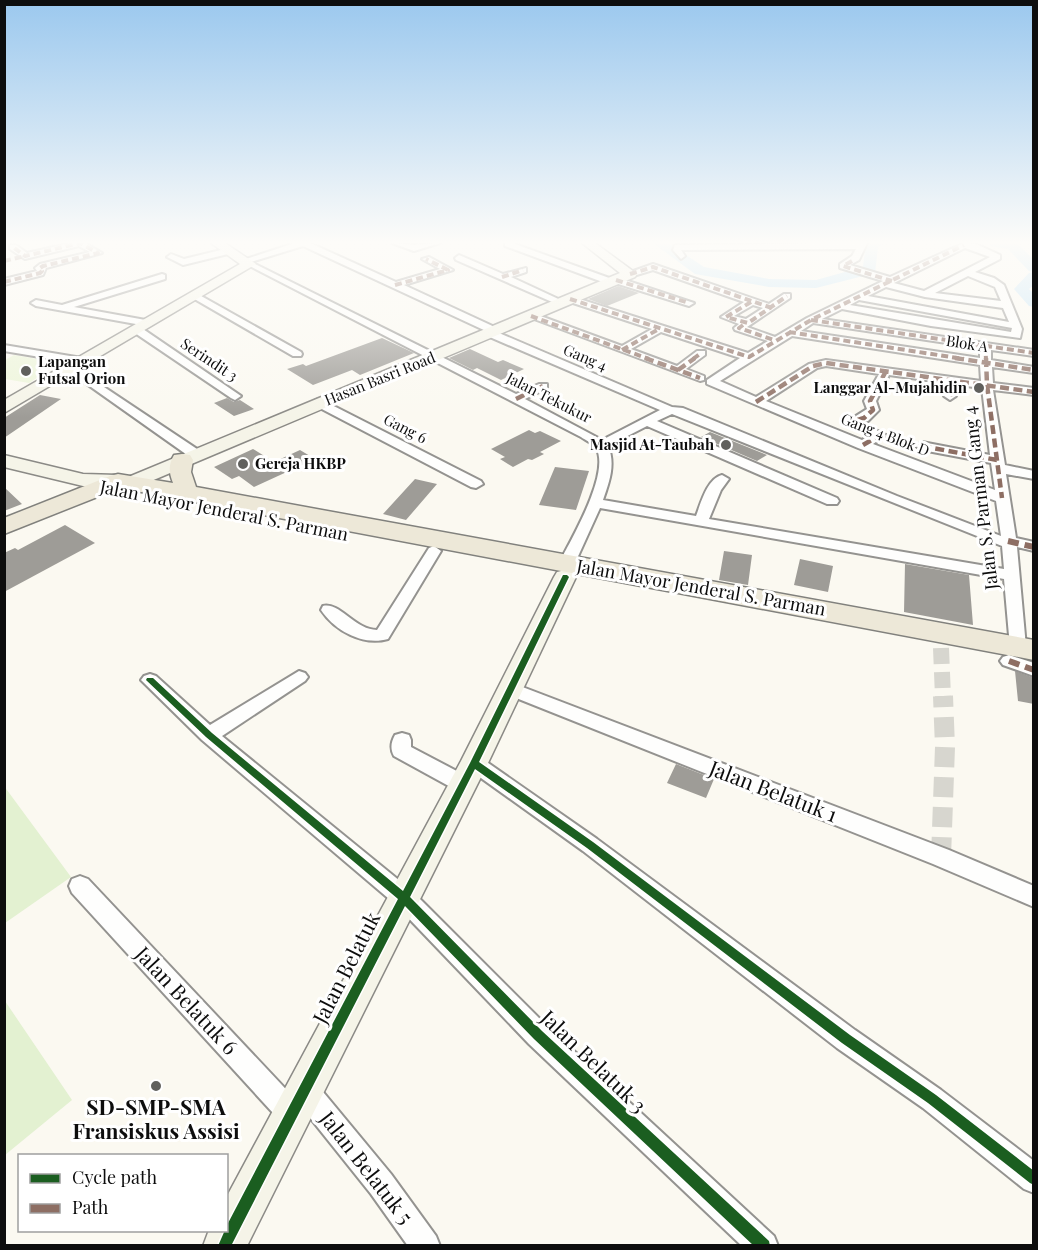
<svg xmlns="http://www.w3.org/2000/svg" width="1038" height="1250" font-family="'Playfair Display',serif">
  <rect width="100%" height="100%" fill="#fbf9f1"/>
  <path fill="#e3f1d1" d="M4,786L71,877L5,923H4Z
    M5,1001L72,1100L5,1155H4Z"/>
  <path fill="#edf5da" d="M14,355L60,363L29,383L5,379V360Z"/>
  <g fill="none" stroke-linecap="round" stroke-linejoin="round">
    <path fill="#c7e5f6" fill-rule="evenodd" d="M653,243H668L704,267L769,279L816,280L863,267L866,243H886L878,247L875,273L816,288L769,287L695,274Z
      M989,243H1017L1034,260V285L1029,289L1034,294V307L1029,306L1014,289L1029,273L1033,272L1029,271L1008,249L990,246Z"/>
  </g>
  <path fill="#9e9c97" d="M618,286L639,293L607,306L588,299Z
    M382,338L414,353L360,375L352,370L313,385L287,369L303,364L306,366Z
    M470,349L498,362L503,360L524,369L501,380L477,368L473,370L449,358Z
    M40,395L61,399L4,438V418Z
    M227,398L234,402L240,400L254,409L234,416L214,403Z
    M529,430L535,433L540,431L561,441L540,452L544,454L532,460L528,459L513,467L500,459L505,457L491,449Z
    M710,432L767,455L757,461L701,437Z
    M253,449L274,462L300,450L315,459L254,487L239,476L232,479L214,467Z
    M555,467L589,471L576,510L539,505Z
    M415,479L437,484L406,520L383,514Z
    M4,487L22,504L4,511Z
    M65,525L95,543L4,592V553L15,548L18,550Z
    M724,551L752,555L748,585L719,580Z
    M800,559L833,566L828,592L794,585Z
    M905,564L969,575L973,625L904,612Z
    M1015,671L1034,678V704L1018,701Z
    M676,764L714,779L706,798L667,783Z"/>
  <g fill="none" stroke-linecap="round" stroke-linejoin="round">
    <path stroke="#d7d6cf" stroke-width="16" stroke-dasharray="16 8" stroke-linecap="butt" d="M941,648L943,697"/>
    <path stroke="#d7d6cf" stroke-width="20" stroke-dasharray="20 10" stroke-linecap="butt" d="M941,857L945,747L943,696"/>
    <g stroke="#949390" stroke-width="4">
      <path id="street" d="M71,243H85L102,253L46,268L43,275L4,285V279L37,271L35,268L40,264L90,252L79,246L25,259L10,249V245H16L27,253Z
        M295,243H310L396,282L440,269L422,259L429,257L453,270L404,285L499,329V333L672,407L683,408L897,496L1001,536L996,501L858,448L707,384V380L740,358L661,332L631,349L677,366L697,351H705V355L686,369L704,376V380L700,381L526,316L535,314L622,346L652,329L567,301L565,299L570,296L748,353L768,341L735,330L734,328L739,324L721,317L744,302L653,270L630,277L625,274L653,264L769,304L784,294H790V298L747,327L775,337L807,318L883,281L840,268V264L852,256L856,249L681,250L685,256L681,259L673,250L675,245L867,243L859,260L850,265L890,277L964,243L976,244L1000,255V259L975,272L994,278L1004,285L1022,329L1020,338L931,326L842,309L822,319L1034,350V356L991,350V360L1034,367V373L992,367L993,383L1034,388V395L993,390L1005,465L1034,471V479L1006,474L1016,538L1034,542V551L1017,547L1026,647L1024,651H1012L1010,647L1004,579L600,508L575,563L567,568L562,566L559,563C571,540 611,472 596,448C593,443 585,440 581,437L240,261ZM303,246L486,331L485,335L660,410L602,440L525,399L547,388V384H539L516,394L251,262ZM965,248L990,257L924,291L894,283ZM968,276L995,287L1001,301L935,293ZM886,287L925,297L1003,308L1009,322L868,296ZM859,300L1012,328L1011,332L850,305ZM753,305L763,308L746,319L734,316ZM813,323L980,348V358L801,331ZM792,336L980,365L981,381L826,360L809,364L756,397L720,381ZM826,366L879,374L864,401L867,409L848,421L852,428L870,435L862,440L766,401L817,368ZM889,375L947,383L944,396L950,400L956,396L958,385L982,388L990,455L922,442L916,446L922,450L991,463L995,490L873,444L886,435L861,423L868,421L879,410L876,401ZM672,414L1002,546L1004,569L709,519L721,490L729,479L722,475C707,479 701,503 696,516L603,500C609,483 616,464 608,446L647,426L827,504H837L839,501L837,498L657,421Z
        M392,243L414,245L440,243L414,251Z
        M505,243H512L612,279L619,278L694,303L689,306L615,283L608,284L505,246Z
        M229,248L233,251L232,253L183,265L167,257L171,254L184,259Z
        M459,255L503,274L526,268V272L511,277L567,303L559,305L456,260L455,258Z
        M162,274L165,275V279L74,307L151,321L152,323L147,326L36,306L31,303L36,300L62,305Z
        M194,292L301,352L302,354L301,356H293L191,297L189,295Z
        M136,326L140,327L241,396L235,400L231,398L132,331L131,329Z
        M4,345L82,358L88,361L82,364L4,351Z
        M71,365L200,451L201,454L200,457H190L67,370L65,368Z
        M320,399L481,481L483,484L476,488L471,487L316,406V400Z
        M434,546L441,551L388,639C363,646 335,631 321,610L323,606C340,602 355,630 377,630L429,548Z
        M1009,655L1034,663V676L1003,665L1000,661L1003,657Z
        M299,671L305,673L308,677L305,681L222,736L411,890L547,1026L774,1236L778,1246H742L529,1044L395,904L202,740L141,680L144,676L150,674L156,676L210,725Z
        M512,683L949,850L1034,886V907L933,864L506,694L503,689L506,684Z
        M402,733L409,735L411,740V747L470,778L473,784L470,790L463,792L456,790L394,756C390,749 391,742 395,735Z
        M474,755L481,758L597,839L855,1030L941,1090L1034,1161V1193L1024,1189L923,1108L837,1048L583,851L467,768L464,763L467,758Z
        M80,876L88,879L297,1101L292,1090L296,1081L305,1077L314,1081L391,1174L436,1236L440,1246H408L371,1194L303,1109L306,1116L302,1125L293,1129L284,1125L72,893L69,886L72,879Z"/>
    </g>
    <g stroke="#8b8a86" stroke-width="3">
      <path id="secondary" d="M211,243H225L256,264L4,413V400L240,264Z
        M582,243H595L637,274L635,277L137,487L130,489L122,486H83L4,467V455L83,474L118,475L126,478L620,273Z
        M565,570L573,572L576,577L488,763L247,1246H203L209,1230H226V1198L461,761L554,577L557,572Z"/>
    </g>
    <g stroke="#81817d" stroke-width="3">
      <path id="primary" d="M182,454L190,455L193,460L191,472L196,487L1034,640V660L120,488L4,534V518L110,476L118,474L173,483C169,473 168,465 174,455Z"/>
    </g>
    <use href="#street" fill="#fefefd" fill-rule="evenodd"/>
    <use href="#secondary" fill="#f5f4e8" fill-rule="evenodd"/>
    <use href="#primary" fill="#ede8d8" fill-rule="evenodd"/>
    <path stroke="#8d6e63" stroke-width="4" stroke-dasharray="7 4" stroke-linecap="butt" d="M4,261L25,256
      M852,261L843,266L892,281
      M630,274L653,267L772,308
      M502,277L523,270
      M616,280L689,303
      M4,282L40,273L42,271L40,268L43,266L98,253L80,243L25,256L13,247
      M395,285L448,270L426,259
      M570,299L749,357L811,320L964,245
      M751,302L726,317L748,323L787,296
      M531,316L649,359
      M811,320L1034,353
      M743,325L739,328L774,340
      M789,332L964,359
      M985,345L986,359
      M622,350L657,330
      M693,359L701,353"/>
    <path stroke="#8d6e63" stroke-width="4.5" stroke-dasharray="9 4.5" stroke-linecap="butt" d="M645,358L700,378
      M955,358L1034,370
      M986,358L987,385L1002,498
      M678,370L695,358
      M950,396L953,380
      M516,399L543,386
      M756,402L813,366L826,363L1034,392
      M863,445L880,435L856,425L854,421L864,418L873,410L870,401L886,371
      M922,446L997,460"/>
    <path stroke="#8d6e63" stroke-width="6" stroke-dasharray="11 6" stroke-linecap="butt" d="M1008,541L1034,547
      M1009,661L1034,670"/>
    <g stroke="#fff" stroke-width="3">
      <path id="cycleway" d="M563,575H567L569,577L479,762L593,842L850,1035L936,1095L1034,1171V1185L1030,1183L928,1103L842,1043L587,848L475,769L410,897L542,1031L769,1241L770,1246H754L534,1039L405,906L231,1246H218L225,1230H226V1227L398,899L206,737L146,680L147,678H153L212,733L403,891L470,763Z"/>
    </g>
    <use href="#cycleway" fill="#1b5e20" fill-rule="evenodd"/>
  </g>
  <linearGradient id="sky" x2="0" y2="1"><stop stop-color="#9bc8ee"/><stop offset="0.58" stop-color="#fdfcf9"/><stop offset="1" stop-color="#fdfcf9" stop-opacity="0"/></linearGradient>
  <rect width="1038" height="418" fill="url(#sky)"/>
  <g fill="#60605d" stroke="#fff" stroke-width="2">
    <circle cx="26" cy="371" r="6"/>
    <circle cx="979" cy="388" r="6"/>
    <circle cx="726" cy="445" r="6"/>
    <circle cx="243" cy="464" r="6"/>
    <circle cx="156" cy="1086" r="6"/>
  </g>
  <g text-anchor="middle" stroke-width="6" stroke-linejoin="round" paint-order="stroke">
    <g font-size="15" fill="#0d0d0d" stroke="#fff">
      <text transform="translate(967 344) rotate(9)" y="5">Blok A</text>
      <text transform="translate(585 358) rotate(23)" y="5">Gang 4</text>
      <text transform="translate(209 360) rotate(34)" y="5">Serindit 3</text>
      <text transform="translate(380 379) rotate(-22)" y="5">Hasan Basri Road</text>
      <text transform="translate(549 398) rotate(27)" y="5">Jalan Tekukur</text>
      <text transform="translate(405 429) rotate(27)" y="5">Gang 6</text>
      <text transform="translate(885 435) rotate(21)" y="5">Gang 4 Blok D</text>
    </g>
    <g font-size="15" font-weight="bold" fill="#0d0d0d" stroke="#fff" text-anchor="start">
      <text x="38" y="367">Lapangan<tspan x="38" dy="17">Futsal Orion</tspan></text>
      <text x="967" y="393" text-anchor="end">Langgar Al-Mujahidin</text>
      <text x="714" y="450" text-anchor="end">Masjid At-Taubah</text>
      <text x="255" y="469">Gereja HKBP</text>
    </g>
    <g font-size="18" fill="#0d0d0d" stroke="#fff">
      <text transform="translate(981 498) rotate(-97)" y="6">Jalan S. Parman Gang 4</text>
      <text transform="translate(224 511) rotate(11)" y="6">Jalan Mayor Jenderal S. Parman</text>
      <text transform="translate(701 588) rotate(10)" y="6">Jalan Mayor Jenderal S. Parman</text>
    </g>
    <g font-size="21" fill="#0d0d0d" stroke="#fff">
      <text transform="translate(773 792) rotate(21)" y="7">Jalan Belatuk 1</text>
      <text transform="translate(347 968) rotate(-63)" y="7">Jalan Belatuk</text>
      <text transform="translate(186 1001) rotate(47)" y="7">Jalan Belatuk 6</text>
      <text transform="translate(593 1062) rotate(44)" y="7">Jalan Belatuk 3</text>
      <text transform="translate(366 1168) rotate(52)" y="7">Jalan Belatuk 5</text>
    </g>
    <g font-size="21" font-weight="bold" fill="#0d0d0d" stroke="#fff">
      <text x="156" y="1115">SD-SMP-SMA<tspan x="156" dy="24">Fransiskus Assisi</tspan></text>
    </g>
  </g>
  <rect width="1038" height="1250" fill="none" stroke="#0d0d0d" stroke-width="12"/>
  <rect x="18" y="1154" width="210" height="78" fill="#ffffff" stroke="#9e9e9e" stroke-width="1.5"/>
  <rect x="30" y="1174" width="30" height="9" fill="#1b5e20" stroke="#9e9e9e" stroke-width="1.5"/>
  <text x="72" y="1184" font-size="18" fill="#0d0d0d">Cycle path</text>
  <rect x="30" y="1204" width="30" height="9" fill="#8d6e63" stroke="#9e9e9e" stroke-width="1.5"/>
  <text x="72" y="1214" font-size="18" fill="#0d0d0d">Path</text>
</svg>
